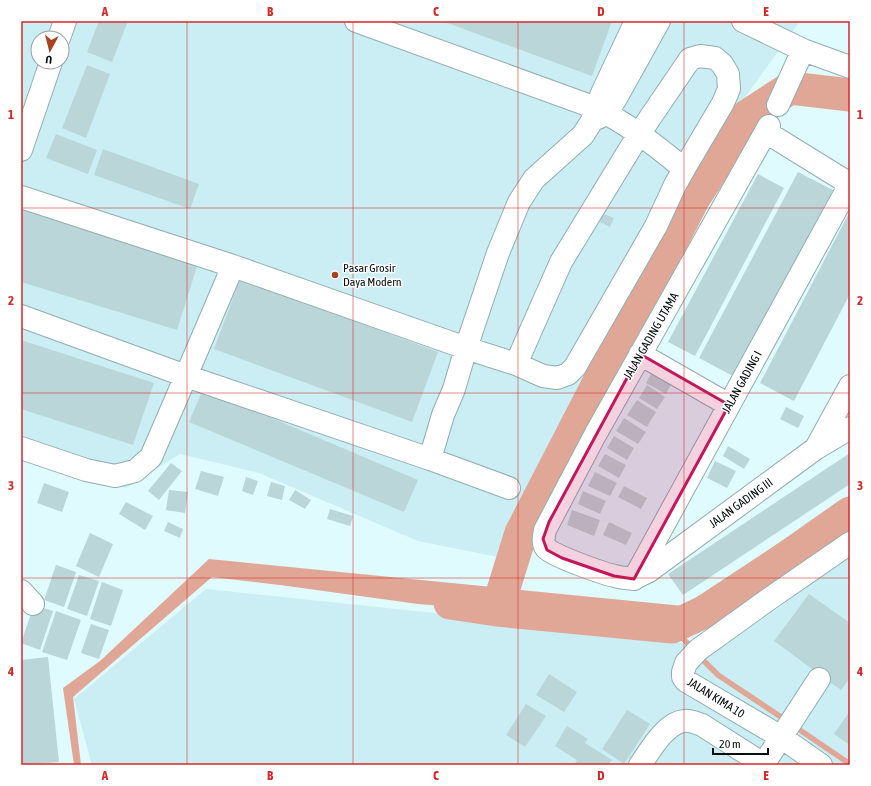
<svg xmlns="http://www.w3.org/2000/svg" width="871" height="786" font-family="'Asap Condensed',sans-serif">
  <rect width="100%" height="100%" fill="#dffbfe"/>
  <path fill="#caeef3" fill-rule="evenodd" d="M21,21H800L746,96L498,557L418,541L259,473L180,454L126,488L21,455ZM38,38H62V62H38Z
    M850,555V765H92L74,699L206,589L576,628L717,648L773,612Z"/>
  <path fill="#e0a796" d="M850,496V515L682,625L418,604L280,585L212,577L73,697L81,765H74L63,688L100,661L209,559L683,606Z"/>
  <g fill="none" stroke-linecap="round" stroke-linejoin="round">
    <path stroke="#e0a796" stroke-width="5.5" d="M672,627L694,650
      M699,656L718,675L787,721
      M794,726L850,764"/>
    <path stroke="#e0a796" stroke-width="33" d="M450,603L497,610L672,627L719,605L850,513
      M497,610L521,533L694,198L747,116L790,88L850,95"/>
  </g>
  <path fill="#bbd6d9" d="M99,21H128L112,62L87,52Z
    M442,21H612L592,76Z
    M87,65L110,74L86,138L62,128Z
    M56,134L97,150L88,174L46,158Z
    M103,149L199,184L190,209L94,175Z
    M798,172L833,190L733,376L699,358Z
    M758,174L784,188L695,356L668,342Z
    M21,209L198,263L177,330L21,282Z
    M595,210L614,218L610,227L591,218Z
    M850,211V294L794,401L760,383Z
    M240,279L438,352L412,422L214,349Z
    M21,340L154,383L133,445L21,409Z
    M656,364L676,375L666,394L646,383Z
    M647,385L665,397L657,409L639,398Z
    M203,389L418,480L404,512L189,422Z
    M637,400L656,412L647,427L627,415Z
    M786,407L804,416L798,428L780,419Z
    M624,418L646,432L638,444L616,431Z
    M614,436L634,448L627,460L607,448Z
    M728,446L750,459L744,469L723,456Z
    M850,453V484L683,595L668,574Z
    M605,454L626,465L619,478L598,466Z
    M715,461L736,471L727,488L707,478Z
    M171,463L182,471L159,500L148,491Z
    M201,471L224,477L218,496L195,489Z
    M595,472L617,483L610,496L588,486Z
    M246,477L258,481L253,495L242,491Z
    M271,482L285,486L282,500L267,496Z
    M44,483L69,492L62,512L37,503Z
    M624,486L647,498L641,509L618,497Z
    M169,490L188,492L185,513L166,510Z
    M295,490L311,500L305,509L289,500Z
    M583,491L606,501L600,514L578,504Z
    M126,502L153,516L145,530L119,514Z
    M330,509L353,516L350,526L327,519Z
    M572,510L600,520L594,536L567,525Z
    M168,522L183,529L180,538L164,531Z
    M609,522L632,533L626,545L603,535Z
    M90,533L113,544L99,577L76,566Z
    M56,565L76,572L64,607L44,600Z
    M79,575L99,581L87,616L67,609Z
    M102,582L123,590L111,626L90,619Z
    M809,594L850,623V678L841,690L774,641Z
    M34,605L53,611L40,650L21,643Z
    M56,611L81,620L67,660L42,652Z
    M91,624L109,630L99,659L81,653Z
    M48,657L59,762L21,765V660Z
    M549,674L577,692L564,712L536,695Z
    M526,704L546,716L525,747L506,735Z
    M627,710L650,724L624,764L602,749Z
    M850,711V745L834,734Z
    M567,726L588,739L585,743L612,760L608,765H574L577,760L555,746Z"/>
  <g fill="none" stroke-linecap="round" stroke-linejoin="round">
    <g stroke="#92adb0" stroke-width="24">
      <path id="minor" d="M743,21L803,50L850,67
        M59,38L65,21
        M778,105L803,50
        M598,118L607,113L619,93L659,21
        M766,132L850,184
        M21,150L51,62
        M21,197L233,266L466,348L516,364L543,376L557,378L568,374L575,367L656,226L675,185L684,169C657,146 628,124 596,108L356,21
        M21,316L186,376L430,459L443,415L454,389L466,348L498,253L519,202L534,179L583,135L592,121L596,108L603,91L636,21
        M640,354L729,405
        M516,364L561,262L639,134L690,59L700,56L715,58L722,64L728,74L729,89L723,103L684,169
        M21,448L86,470L115,476L135,471L151,457L186,376L233,266
        M816,448L850,386
        M430,459L509,488
        M635,578L649,571L815,449L850,428
        M634,579C627,578 621,578 615,576C604,574 551,555 546,548C542,543 544,536 545,530L595,435L769,126
        M634,579L850,184
        M21,591L33,604
        M640,765C650,751 665,723 684,721C690,720 696,723 702,725L760,762H765L819,679
        M821,765L781,737L686,681L683,677V672L686,663L698,650L769,599L850,543"/>
    </g>
    <use href="#minor" stroke="#fff" stroke-width="22"/>
  </g>
  <path fill="#c2185b" fill-opacity="0.2" stroke="#c2185b" stroke-width="3" stroke-linejoin="round" d="M640,354L729,405L634,579L614,576L562,558L547,550L543,539L549,522Z"/>
  <path fill="none" stroke="#d62828" stroke-width="1" stroke-opacity="0.55" d="M187,21V765M353,21V765M518,21V765M684,21V765M21,208H850M21,393H850M21,578H850"/>
  <circle fill="#a94220" stroke="#fff" stroke-width="1.5" cx="335" cy="275" r="4"/>
  <g text-anchor="middle" stroke-width="3" stroke-linejoin="round" paint-order="stroke">
    <g font-size="12" fill="#060f10" stroke="#fff" text-anchor="start">
      <text x="343" y="272">Pasar Grosir<tspan x="343" dy="14">Daya Modern</tspan></text>
    </g>
    <g font-size="12" fill="#060f10" stroke="#fff">
      <text transform="translate(651 336) rotate(-60)" y="4">JALAN GADING UTAMA</text>
      <text transform="translate(742 382) rotate(-61)" y="4">JALAN GADING I</text>
      <text transform="translate(741 503) rotate(-36)" y="4">JALAN GADING III</text>
      <text transform="translate(716 698) rotate(32)" y="4">JALAN KIMA 10</text>
    </g>
  </g>
  <rect width="871" height="786" fill="none" stroke="#ffffff" stroke-width="44"/>
  <g transform="translate(50 50) rotate(187)"><circle r="19" fill="#ffffff" stroke="#9b9f9f"/>
  <path d="M0-3L7 15L0 10L-7 15Z" fill="#a94220"/>
  <text y="-6" font-size="11" font-weight="bold" text-anchor="middle" fill="#060f10">U</text>
  </g>
  <path d="M713 748v6h55v-6" fill="none" stroke="#060f10" stroke-width="2"/>
  <text x="719" y="748" font-size="12" fill="#060f10" stroke="#ffffff" stroke-width="3" paint-order="stroke">20 m</text>
  <rect x="22" y="22" width="827" height="742" fill="none" stroke="#d62828" stroke-width="1.5"/>
  <g font-size="13" text-anchor="middle" font-weight="bold" fill="#d62828">
    <text x="105" y="16">A</text>
    <text x="270" y="16">B</text>
    <text x="436" y="16">C</text>
    <text x="601" y="16">D</text>
    <text x="766" y="16">E</text>
    <text x="11" y="119">1</text>
    <text x="860" y="119">1</text>
    <text x="11" y="305">2</text>
    <text x="860" y="305">2</text>
    <text x="11" y="490">3</text>
    <text x="860" y="490">3</text>
    <text x="11" y="676">4</text>
    <text x="860" y="676">4</text>
    <text x="105" y="780">A</text>
    <text x="270" y="780">B</text>
    <text x="436" y="780">C</text>
    <text x="601" y="780">D</text>
    <text x="766" y="780">E</text>
  </g>
</svg>
